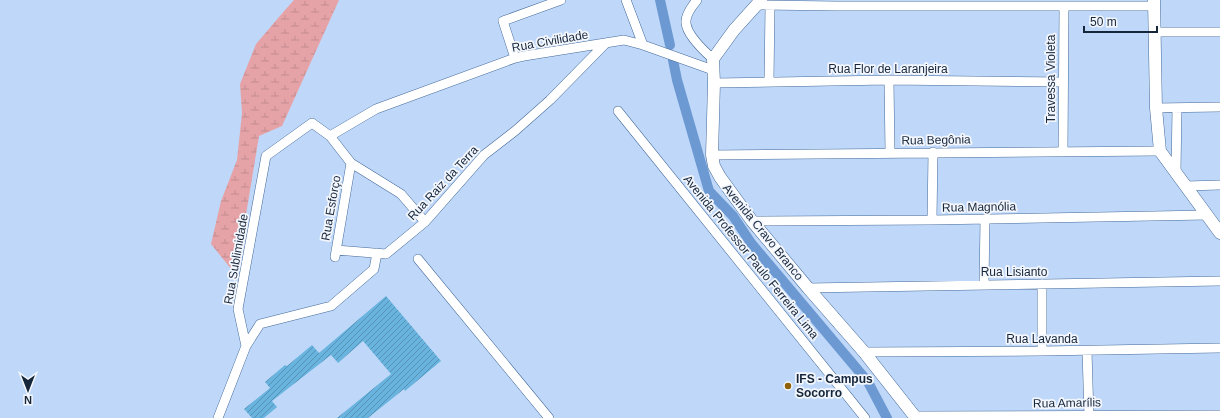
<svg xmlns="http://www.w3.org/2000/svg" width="1220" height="418" font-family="Arial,sans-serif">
  <defs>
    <pattern id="wetland-marsh" width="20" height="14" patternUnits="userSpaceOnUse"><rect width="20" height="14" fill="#e5a3a7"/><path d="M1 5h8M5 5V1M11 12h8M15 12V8" fill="none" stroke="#c48c90"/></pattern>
    <pattern id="building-hatch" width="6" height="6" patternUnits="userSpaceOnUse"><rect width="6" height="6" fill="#69b4df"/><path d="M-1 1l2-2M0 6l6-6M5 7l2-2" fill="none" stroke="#5592b6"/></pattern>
  </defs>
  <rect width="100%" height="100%" fill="#bfd8f9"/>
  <path fill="url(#wetland-marsh)" d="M294,0H339L282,126L259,136L236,275L211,244L221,201L237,160L242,113L240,84L256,44L285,10Z"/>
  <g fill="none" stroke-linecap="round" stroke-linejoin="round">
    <path stroke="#6d99d2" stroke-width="10" d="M660,0L670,45
      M673,60L677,80L709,191L733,216L751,243L868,382L887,418"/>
  </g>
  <path fill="url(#building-hatch)" d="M386,296L441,361L405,391L404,389L368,418H337L391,374L363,341L338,363L331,355L272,401L277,407L264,418H252L244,409L270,388L265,382L285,365L287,366L312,345L319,353Z"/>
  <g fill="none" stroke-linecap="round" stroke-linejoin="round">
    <g stroke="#446a9a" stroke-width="10">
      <path id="street" d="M626,0L643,45
        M697,0C692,6 685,15 686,23C687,35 704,51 713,59
        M756,5L836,6H1154
        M1155,32H1220
        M515,58L503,21L561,0
        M889,80L890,153
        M769,81L770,6
        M714,83L889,80L1063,82
        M1156,108L1220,107
        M618,111L865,418
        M330,136L376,109L515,58L524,56L624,40L643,45L713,70
        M1063,152L1064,6
        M712,155L1160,151
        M1176,172L1177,108
        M1186,186L1220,185
        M932,220L933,152
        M752,221L932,220L1207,215
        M336,250L386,254L425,222L484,155L515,131L550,100L606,43
        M335,257L351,163
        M418,259L549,418
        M984,284L985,219
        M1042,284V351
        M808,288L1220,281
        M246,346L260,324L331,306L374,269L377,253
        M1087,351L1089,416
        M864,352L1042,351L1220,348
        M915,416L1220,415
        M218,418L246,346L238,309L266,156L312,123L330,136L351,163L401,194L425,222"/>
    </g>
    <g stroke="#446a9a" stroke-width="13">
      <path id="secondary" d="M761,0L734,30L713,59L714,83L712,155L714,166L720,177L752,221L808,288L864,352L916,418
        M1154,0L1156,108L1160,151L1220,233"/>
    </g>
    <use href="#street" stroke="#fff" stroke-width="9"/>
    <use href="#secondary" stroke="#fff" stroke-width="12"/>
  </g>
  <circle fill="#8f610a" stroke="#f3f7fd" stroke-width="1.5" cx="788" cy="386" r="4"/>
  <g text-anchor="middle" stroke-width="3.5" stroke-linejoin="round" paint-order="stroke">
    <g font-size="12" fill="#15253a" stroke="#f3f7fd">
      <text transform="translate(550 41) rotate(-10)" y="4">Rua Civilidade</text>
      <text x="888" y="73">Rua Flor de Laranjeira</text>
      <text transform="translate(1051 79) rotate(-90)" y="4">Travessa Violeta</text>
      <text transform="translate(936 140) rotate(-1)" y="4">Rua Begônia</text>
      <text transform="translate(443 183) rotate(-47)" y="4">Rua Raiz da Terra</text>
      <text transform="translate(979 207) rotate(-1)" y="4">Rua Magnólia</text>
      <text transform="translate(331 208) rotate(-80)" y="4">Rua Esforço</text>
      <text transform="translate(763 232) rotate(51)" y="4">Avenida Cravo Branco</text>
      <text transform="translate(751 257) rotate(51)" y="4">Avenida Professor Paulo Ferreira Lima</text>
      <text transform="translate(236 259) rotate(-80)" y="4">Rua Sublimidade</text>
      <text x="1014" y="276">Rua Lisianto</text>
      <text x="1042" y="343">Rua Lavanda</text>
      <text transform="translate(1067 403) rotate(-1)" y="4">Rua Amarílis</text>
    </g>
    <g font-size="12" font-weight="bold" fill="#15253a" stroke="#f3f7fd" text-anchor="start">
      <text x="796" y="383">IFS - Campus<tspan x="796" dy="14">Socorro</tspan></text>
    </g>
  </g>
  <g transform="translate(28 390) rotate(180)" stroke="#f3f7fd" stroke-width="3" paint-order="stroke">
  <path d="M0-3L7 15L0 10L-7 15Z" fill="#15253a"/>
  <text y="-6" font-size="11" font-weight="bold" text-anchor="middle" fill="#15253a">N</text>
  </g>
  <path d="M1084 26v6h73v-6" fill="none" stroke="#15253a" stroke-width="2"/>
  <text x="1090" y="26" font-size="12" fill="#15253a" stroke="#f3f7fd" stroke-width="3" paint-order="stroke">50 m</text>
</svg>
